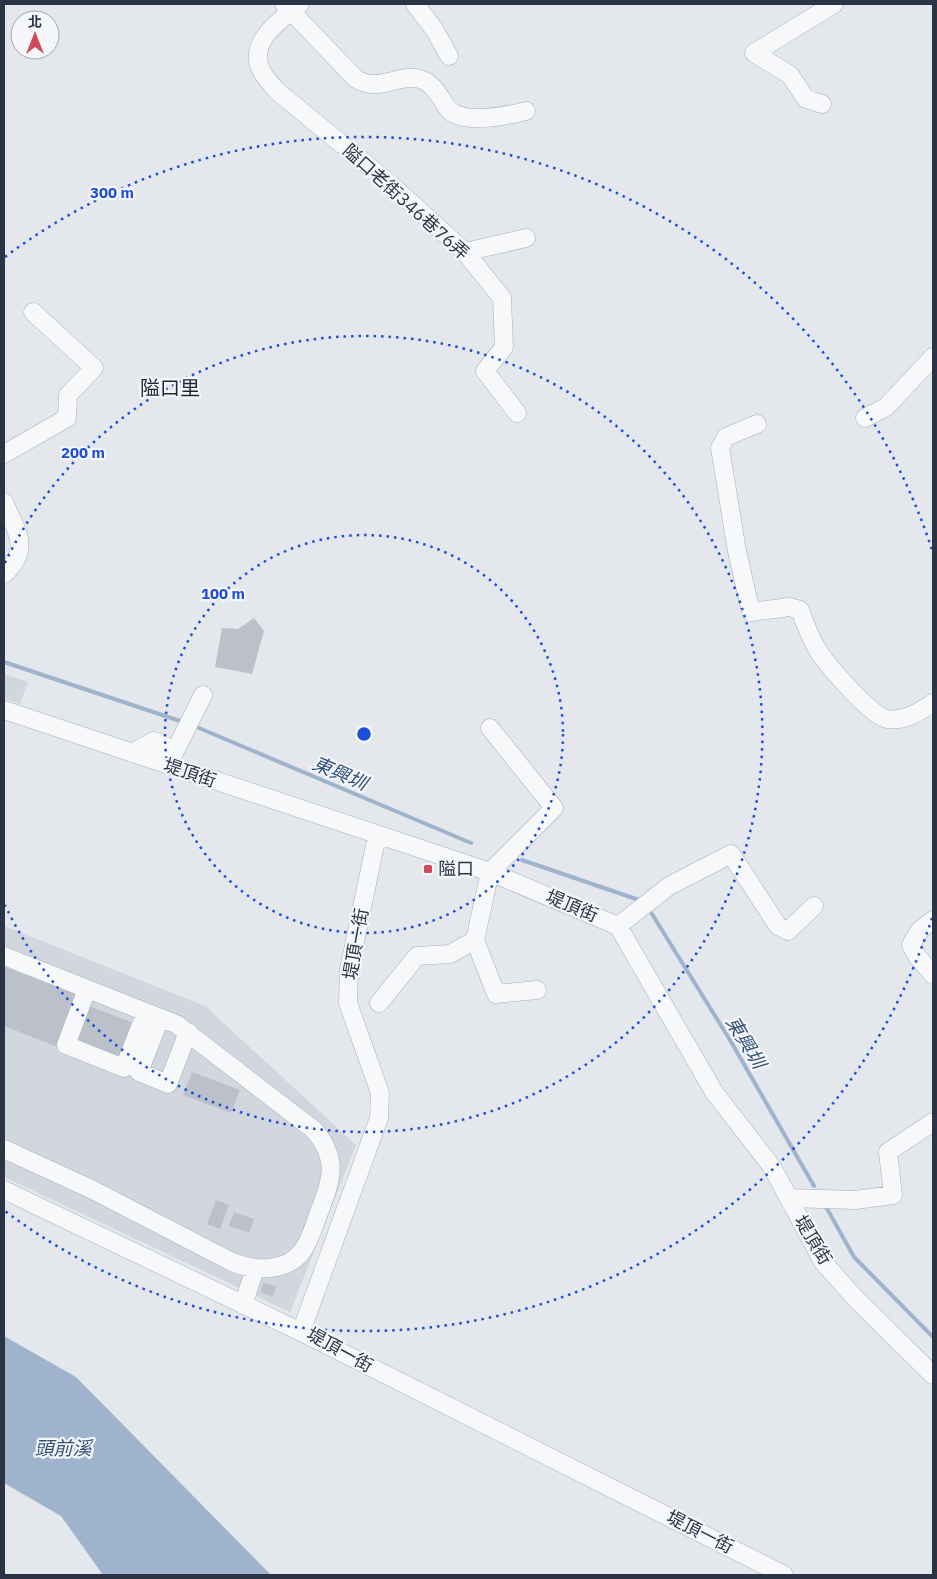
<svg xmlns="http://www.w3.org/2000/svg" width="937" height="1579" font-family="'IBM Plex Sans','Noto Sans TC',sans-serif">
  <rect width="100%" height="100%" fill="#e4e7ec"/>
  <path fill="#d2d6de" d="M4,674L28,682L20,704L4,698Z
    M4,926L205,1006L356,1145L290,1312L4,1177Z"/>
  <path fill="#9fb4cc" d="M4,1336L76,1377L271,1575H103L61,1516L4,1483Z"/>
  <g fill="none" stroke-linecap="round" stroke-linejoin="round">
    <path stroke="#9fb4cc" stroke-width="4" d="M4,662L183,722
      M199,728L471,843
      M522,860L642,901
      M652,914L730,1040L814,1186
      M825,1205L854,1257L933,1337"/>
  </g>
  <path fill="#bbc0ca" d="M254,618L264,631L252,674L215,667L222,628L238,629Z
    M4,967L78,995L58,1047L4,1026Z
    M87,1005L133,1023L120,1057L74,1038Z
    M192,1072L240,1090L231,1113L183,1095Z
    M216,1200L229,1205L220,1229L207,1224Z
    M234,1212L254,1219L249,1233L229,1226Z
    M264,1282L276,1287L272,1297L260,1292Z"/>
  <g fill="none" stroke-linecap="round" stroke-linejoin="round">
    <g stroke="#a9aeb7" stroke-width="19">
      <path id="minor" d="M284,4L356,79C380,93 398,73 420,79C433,83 439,95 446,106C458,126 506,116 526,111
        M300,4C280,20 246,43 262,72C266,79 272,85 277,91L389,183L465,252L502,298L504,347L485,371L517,413
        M415,4L434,29L449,56
        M822,104L806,99L790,75L754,53L834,4
        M465,252L526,238
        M865,418L886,407L933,357
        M757,424L726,437L720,448L737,551L751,612L789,607L800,610C805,624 810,637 817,649C826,664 871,716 887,719C904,722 920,711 933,703
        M4,454L67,418L68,395L94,368L33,312
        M4,502C16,531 32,549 4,574
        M4,710L490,872L618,926L714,1092L772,1167L823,1262L855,1298L933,1375
        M132,753L154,741L175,751L203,695
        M933,920L919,931L911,945L917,956L933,975
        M618,926L669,886L731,854L778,926L788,931L814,906
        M475,940L496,994L537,990
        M4,956L176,1024L314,1130C340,1160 331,1181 318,1215C314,1227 310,1240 303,1250C287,1273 255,1271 232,1262L93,1190L4,1149
        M87,989L66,1045L124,1068L146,1012
        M379,1003L417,956L450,954L475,940L490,872L554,808L490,728
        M160,1018L139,1072L168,1084L188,1032
        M4,1190L301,1332L784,1575
        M789,1198L855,1200L893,1195L888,1152L933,1122
        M243,1305L255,1269
        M301,1332L379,1118L380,1093L348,1003L349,969L377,836"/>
    </g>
    <use href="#minor" stroke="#f7f8fa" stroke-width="18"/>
  </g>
  <g fill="none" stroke="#1d4ed8" stroke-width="2.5" stroke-dasharray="2.5 5">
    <circle cx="364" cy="734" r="199"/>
    <path d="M5 563A398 398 0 1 1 5 905"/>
    <path d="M932 918A597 597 0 0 1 5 1211M5 257A597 597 0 0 1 932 550"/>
  </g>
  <rect fill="#d1495b" stroke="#f4f6f9" stroke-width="2" x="423" y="864" width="10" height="10" rx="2.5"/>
  <g text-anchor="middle" stroke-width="4.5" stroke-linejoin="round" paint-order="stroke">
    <g font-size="18" fill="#2b3445" stroke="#f4f6f9">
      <text transform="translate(406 202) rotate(42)" y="6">隘口老街346巷76弄</text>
      <text transform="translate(190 773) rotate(19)" y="6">堤頂街</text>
      <text transform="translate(572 906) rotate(23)" y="6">堤頂街</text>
      <text transform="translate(356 944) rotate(-80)" y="6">堤頂一街</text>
      <text transform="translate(813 1240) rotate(59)" y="6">堤頂街</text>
      <text transform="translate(340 1350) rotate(29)" y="6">堤頂一街</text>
      <text transform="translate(700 1532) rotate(27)" y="6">堤頂一街</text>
    </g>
    <g font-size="18" fill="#2b3445" stroke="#f4f6f9" text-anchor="start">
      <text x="438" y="875">隘口</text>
    </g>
    <g font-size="19" font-style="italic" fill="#34527a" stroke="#f4f6f9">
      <text transform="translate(340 773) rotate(23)" y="7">東興圳</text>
      <text transform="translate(746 1042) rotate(59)" y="7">東興圳</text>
      <text x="63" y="1455">頭前溪</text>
    </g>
    <g font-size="20" fill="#1d2536" stroke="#f4f6f9">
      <text x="170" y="395">隘口里</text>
    </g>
  </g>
  <circle cx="364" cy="734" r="8" fill="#1d4ed8" stroke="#f4f6f9" stroke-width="2.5"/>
  <g font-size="15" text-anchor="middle" font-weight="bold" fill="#1d4ed8" stroke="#f4f6f9" stroke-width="4.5" stroke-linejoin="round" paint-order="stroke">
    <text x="112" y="198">300 m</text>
    <text x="83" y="458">200 m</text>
    <text x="223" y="599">100 m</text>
  </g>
  <rect width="937" height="1579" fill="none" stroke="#2b3445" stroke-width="10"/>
  <g transform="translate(35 35)"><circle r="24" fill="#f4f6f9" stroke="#a4a8b1"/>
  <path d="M0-4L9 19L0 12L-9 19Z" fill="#d1495b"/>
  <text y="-8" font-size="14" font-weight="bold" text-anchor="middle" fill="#2b3445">北</text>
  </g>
</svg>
